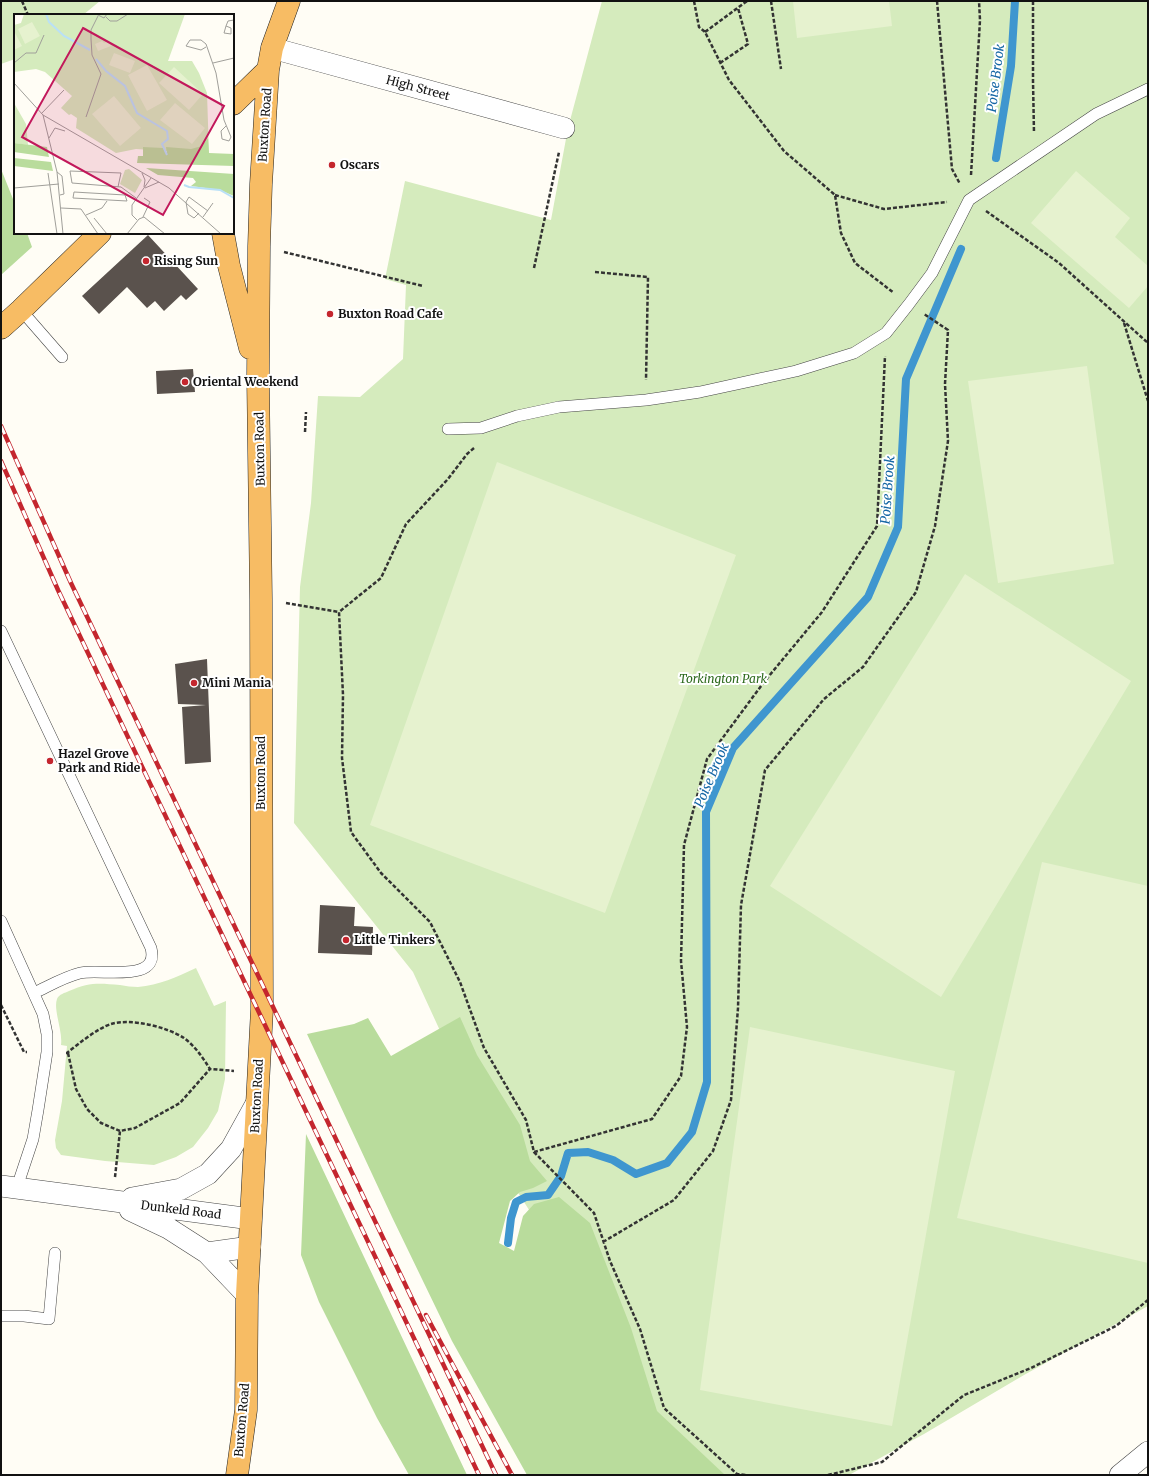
<svg xmlns="http://www.w3.org/2000/svg" width="1149" height="1476" font-family="Merriweather,serif">
  <rect width="100%" height="100%" fill="#fffdf5"/>
  <path fill="#d5ebbd" d="M1,1H100L83,15H15V59L1,64Z
    M602,1H1148V1306L1024,1375L924,1434L849,1475H647L563,1263L506,1174L413,972L294,823L300,587L311,503L318,396L360,397L403,359L406,285L385,279L405,181L551,220L568,128Z
    M196,968L214,1006L226,1001L225,1079L218,1111L208,1128L193,1147L176,1157L154,1165L105,1161L61,1155L56,1148L55,1140L62,1101L67,1046L61,1045C63,1031 53,1010 57,999C59,994 65,993 69,991C89,982 99,983 120,985C126,986 132,987 138,987C159,985 177,977 196,968Z"/>
  <path fill="#b9dc9c" d="M1,169L15,204V233H27L32,247L1,275Z
    M460,1017L477,1055L520,1125L530,1161L547,1181L533,1188L520,1192L510,1201L499,1243L514,1251L523,1216L534,1204L559,1197L590,1223L631,1328L657,1411L725,1475H527L452,1341L392,1217L307,1034L354,1024L368,1018L391,1056Z
    M306,1134L467,1475H409L377,1418L319,1302L301,1255Z"/>
  <path fill="#e6f2cf" d="M793,1H889L892,26L797,38Z
    M1076,171L1130,218L1115,237L1148,266V286L1129,308L1031,223Z
    M1087,366L1114,564L998,583L968,381Z
    M497,462L736,555L605,913L370,825Z
    M965,574L1131,681L941,997L770,886Z
    M1042,862L1148,886V1263L957,1218Z
    M750,1027L955,1071L892,1426L700,1390Z"/>
  <g fill="none" stroke-linecap="round" stroke-linejoin="round">
    <path stroke="#3f96cf" stroke-width="8" d="M996,158L1011,66L1015,1
      M508,1243L511,1218L516,1202L526,1197L548,1195L561,1176L568,1153L588,1152L613,1160L636,1174L667,1163L692,1132L707,1082L706,812L733,748L868,597L898,527L906,379L961,249"/>
  </g>
  <path fill="#5a524d" d="M148,235L198,289L186,300L181,295L164,311L155,301L147,308L127,287L99,314L82,296Z
    M193,369L195,392L157,394L156,371Z
    M207,659L211,762L185,764L182,707L206,705L178,704L175,664Z
    M320,905L355,907L354,926L373,927L372,955L318,953Z"/>
  <g fill="none" stroke-linecap="round" stroke-linejoin="round">
    <g stroke="#444" stroke-width="12">
      <path id="service" d="M21,310L62,357
        M448,429L481,428L517,416L559,407L646,400L700,392L796,371L854,353L886,333L909,304L932,273L969,200L1096,114L1148,89
        M1,631L151,948C160,984 100,968 80,973C64,977 49,986 34,993
        M1,921L43,1014L47,1034V1052L38,1110L33,1139L17,1187
        M1,1316H24L49,1319L55,1253"/>
    </g>
    <g stroke="#444" stroke-width="22">
      <path id="minor" d="M272,48L564,128
        M1,1186L251,1219
        M132,1198L181,1189L208,1174L231,1149L257,1102
        M130,1210L168,1228L207,1253L247,1295
        M207,1253L250,1247
        M1120,1475L1148,1452"/>
    </g>
    <g stroke="#222" stroke-width="23">
      <path id="trunk" d="M233,104L268,70
        M223,233L229,266L250,348
        M1,328L21,310L100,233
        M237,1475L246,1410L247,1295L262,1009L261,599L258,378L259,246L261,184L268,70L272,48L289,1"/>
    </g>
    <path stroke="#333" stroke-width="2.5" stroke-dasharray="4 2" stroke-linecap="butt" d="M22,1L28,15
      M694,1L699,27L705,32L729,80L784,151L835,195L841,233L855,263L894,293
      M771,1L781,69
      M937,1L952,169L960,184
      M1033,1V81L1034,133
      M705,32L747,1
      M720,63L748,44L738,8
      M971,175L980,20L979,1
      M835,195L884,209L947,202
      M986,211L1059,263L1148,343
      M284,252L423,286
      M534,268L559,152
      M595,272L648,277L646,380
      M1124,323L1148,401
      M305,432L306,412
      M474,448L467,454L448,479L406,524L381,578L339,612L343,695L342,758L351,832L381,873L430,922L460,982L484,1048L526,1120L534,1152L594,1213L610,1261L640,1329L664,1408L737,1474L746,1475
      M286,603L339,612
      M1,1005L24,1052H27
      M66,1053H67C78,1044 98,1028 111,1024C131,1018 167,1027 184,1038C195,1046 203,1058 210,1069L234,1071
      M68,1053L76,1089L87,1109L101,1123L120,1131L135,1128L180,1103L210,1069
      M534,1152L652,1119L681,1076L687,1027L681,961L684,845L707,759L764,682L822,612L877,526L885,356
      M115,1177L120,1131
      M603,1242L674,1200L713,1151L731,1100L738,1008L741,905L765,770L824,699L863,667L916,592L935,526L948,441L945,384L948,330L924,314
      M828,1475L882,1462L964,1395L1031,1368L1116,1326L1148,1300"/>
    <use href="#service" stroke="#fff" stroke-width="11"/>
    <use href="#minor" stroke="#fff" stroke-width="21"/>
    <use href="#trunk" stroke="#f7bc64" stroke-width="22"/>
    <g stroke="#c4262e" stroke-width="4.5">
      <path id="rail" d="M1,426L71,583L496,1475
        M1,461L58,590L479,1475
        M426,1315L512,1475"/>
    </g>
    <use href="#rail" stroke="#fff" stroke-width="3" stroke-dasharray="9" stroke-linecap="butt"/>
  </g>
  <g fill="#c4262e" stroke="#fff" stroke-width="1.5">
    <circle cx="332" cy="165" r="4"/>
    <circle cx="146" cy="261" r="4"/>
    <circle cx="330" cy="314" r="4"/>
    <circle cx="185" cy="382" r="4"/>
    <circle cx="194" cy="683" r="4"/>
    <circle cx="50" cy="761" r="4"/>
    <circle cx="346" cy="940" r="4"/>
  </g>
  <g text-anchor="middle" stroke-width="4" stroke-linejoin="round" paint-order="stroke">
    <g font-size="12" fill="#111" stroke="#fff">
      <text transform="translate(418 88) rotate(15)" y="4">High Street</text>
      <text transform="translate(265 125) rotate(-86)" y="4">Buxton Road</text>
      <text transform="translate(260 449) rotate(-91)" y="4">Buxton Road</text>
      <text transform="translate(261 773) rotate(-90)" y="4">Buxton Road</text>
      <text transform="translate(257 1096) rotate(-87)" y="4">Buxton Road</text>
      <text transform="translate(181 1210) rotate(7)" y="4">Dunkeld Road</text>
      <text transform="translate(242 1420) rotate(-85)" y="4">Buxton Road</text>
    </g>
    <g font-size="12" font-weight="bold" fill="#111" stroke="#fff" text-anchor="start">
      <text x="340" y="169">Oscars</text>
      <text x="154" y="265">Rising Sun</text>
      <text x="338" y="318">Buxton Road Cafe</text>
      <text x="193" y="386">Oriental Weekend</text>
      <text x="202" y="687">Mini Mania</text>
      <text x="58" y="758">Hazel Grove<tspan x="58" dy="14">Park and Ride</tspan></text>
      <text x="354" y="944">Little Tinkers</text>
    </g>
    <g font-size="12" font-style="italic" fill="#2f6b1f" stroke="#fff">
      <text x="723" y="683">Torkington Park</text>
    </g>
    <g font-size="13" font-style="italic" fill="#1768a6" stroke="#fff">
      <text transform="translate(995 78) rotate(-83)" y="5">Poise Brook</text>
      <text transform="translate(887 490) rotate(-86)" y="5">Poise Brook</text>
      <text transform="translate(711 775) rotate(-67)" y="5">Poise Brook</text>
    </g>
  </g>
  <g transform="translate(14 14)">
    <rect width="220" height="220" fill="#fffdf5"/>
    <path d="M10,0H171L154,47H178L185,59L193,79L195,140L122,135L102,139L62,114L63,104L57,100L55,101L47,94L58,82L31,58L22,55L0,58V11L7,9ZM0,89L12,110L14,131L0,129ZM115,155L128,166L121,179L106,170L111,156Z" fill="#d5ebbd"/>
    <path d="M194,124L195,139L220,140V152L123,149L124,142H129V133L149,134L153,141L152,133L177,135L188,132ZM0,129L33,133L35,143L0,138ZM0,144L37,148L39,157L0,152ZM132,154L220,160V182L206,176L177,172L182,168L179,164L144,161Z" fill="#b9dc9c"/>
    <path d="M18,8L26,22L11,30L4,15ZM0,17L8,32L0,36ZM88,27L90,29L95,27L97,32L84,37L81,30ZM100,39L121,47L116,59L95,51ZM133,51L153,86L133,97L114,61ZM160,53L189,80L175,96L145,69ZM100,82L127,114L106,132L78,100ZM161,89L191,114L178,130L146,106Z" fill="#e6f2cf"/>
    <path fill="none" stroke="#b9e0f7" stroke-width="2" d="M32,0L35,8L50,22L76,36M82,45L92,57L111,72L123,99L153,117L154,125L148,130L153,141M170,171L175,173L206,176L220,184"/>
    <path fill="none" stroke="#a09f9a" stroke-width="1" d="M82,0L90,4L93,0M92,3L96,7H103L114,0M212,12L217,14V20L210,19L212,12L214,7L220,6M192,33L187,36L172,32L176,26H187L192,30L202,59L210,106L217,123L215,127L208,125L207,117L212,112M0,49L12,39H22L30,21M199,49L220,44M0,69L29,101L155,174L207,220M27,100L50,76M29,101L43,158L49,220M72,103L87,60L78,41L77,25V16L84,2M35,124L41,114L51,117M43,158L48,162L50,180L46,181M34,159L43,220M128,159L131,166L130,173M104,173L107,159L56,157L58,169L107,173L122,184M0,174L45,170M131,174L145,168M60,178L111,181L113,187L59,184ZM47,194L67,195L84,220M185,199L180,204L174,200L172,188L175,183L194,197M72,201L88,194L93,187M129,203L136,188L130,184M189,203L199,189M80,204L93,220M123,206L118,201V191L137,164M93,220H106M113,220L125,205L130,203L151,220"/>
    <path fill="#c2185b" fill-opacity="0.15" stroke="#c2185b" stroke-width="2" d="M69,14L210,92L149,201L8,123Z"/>
    <rect width="220" height="220" fill="none" stroke="#111" stroke-width="2"/>
  </g>
  <rect width="1149" height="1476" fill="none" stroke="#111111" stroke-width="4"/>
</svg>
